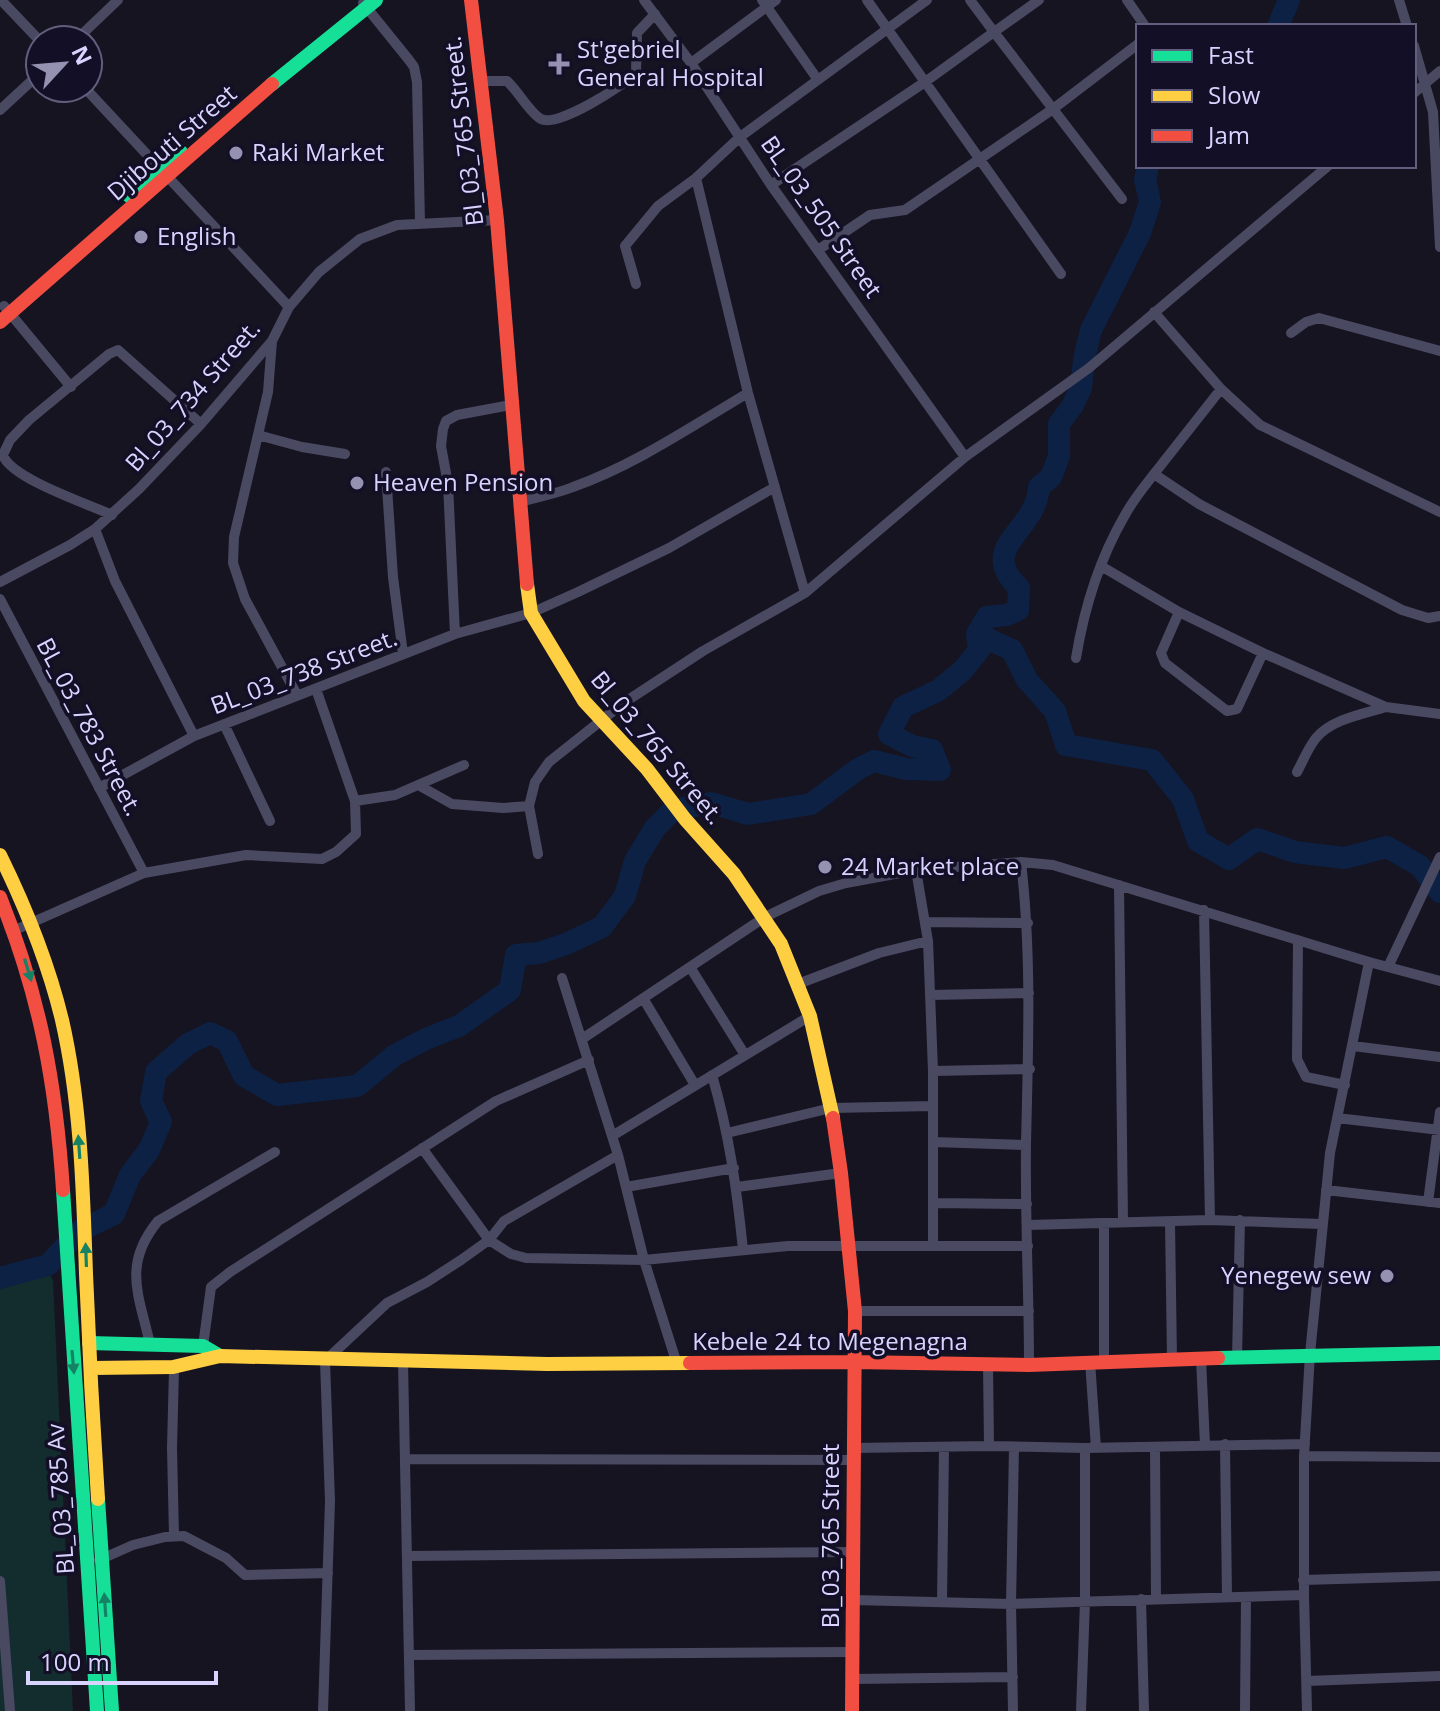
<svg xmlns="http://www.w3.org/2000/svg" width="1440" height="1711" font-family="'Open Sans',sans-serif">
  <rect width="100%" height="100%" fill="#161421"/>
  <path fill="#132c2d" d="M47,1270L53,1280L73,1711H0V1277Z"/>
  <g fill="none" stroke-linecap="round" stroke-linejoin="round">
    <path stroke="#0d2144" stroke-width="22" d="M1278,26L1289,0
      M977,634L1012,650L1027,680L1055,711L1066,745L1152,760L1183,799L1198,841L1229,859L1257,839L1295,852L1344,858L1387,847L1420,866L1440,892
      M0,1278L48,1265L81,1230L114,1214L130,1175L149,1150L161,1122L151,1101L156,1072L188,1044L210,1033L227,1041L244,1076L277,1095L357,1086L395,1055L428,1038L459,1026L510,990L516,955L539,953L566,944L602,927L625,896L635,861L655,828L673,810L711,803L748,814L811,804L858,769L874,761L906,769L940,770L932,750L912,746L889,734L903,707L939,690L963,670L979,650L977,634L987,617L1007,615L1018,610L1019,588C976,546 1036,533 1039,487L1051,477L1059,456V424L1073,405L1081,388L1084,359L1091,330L1140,233L1150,202L1145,179L1148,166"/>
    <path stroke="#4a4962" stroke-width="10" d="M1,0L40,41
      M644,0L691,63L771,185L965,457
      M762,0L818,80
      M867,0L1061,274
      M1039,0L994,32L1122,199
      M1127,0L1145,26
      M1399,0L1407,26
      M363,3L409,60L414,67L417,82L420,223
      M76,40L118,0
      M1414,46L1433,112L1440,247
      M691,63L776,0
      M481,81H507C518,91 530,113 541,119C557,128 623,86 636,73L637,33L655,14
      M85,88L289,307
      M1414,93L1440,71
      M0,110L40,73
      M771,185L925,82L994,32L970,0
      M818,250L870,215L905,210L1053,109L1138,44
      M636,284L625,246L658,206L696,178
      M4,306L71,387
      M1154,312L1221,389L1260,425L1440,512
      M1291,333L1306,322L1319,318L1440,351
      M272,341L268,392L234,537L233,563L245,599L297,695
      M258,435L302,447L345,454
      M386,472L393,577L403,654
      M1154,474L1221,389
      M520,502C537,497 556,494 573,487C635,465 692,426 748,393
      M112,515C88,504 10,478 3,455L10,440L29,420L109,354L118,350L201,424
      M95,529L115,581L194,736
      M1101,566L1179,612L1263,653L1386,707L1440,714
      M0,582L70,545L95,529L139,489L201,424L272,341L289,307L319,272L360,239L397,225L497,220
      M805,593L748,393L696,178L740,137L927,0
      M0,599L144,873
      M1179,612L1161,653L1165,663L1227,711L1237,709L1263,653
      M455,634L448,484L441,446L443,429L446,421L457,415L511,405
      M1076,658C1084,609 1100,558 1125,515C1133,500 1144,487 1154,474L1199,504L1402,610L1428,618L1440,616
      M224,724L270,821
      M1297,772C1303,761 1308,748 1316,738C1332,719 1363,714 1386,707
      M420,786L452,804L503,808L529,806
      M99,788L194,736L455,634L531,613L578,592L669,548L775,487
      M355,801L395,795L464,765
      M538,854L529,806L535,782L549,762L622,704L703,651L805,593L965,457L1089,368L1328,166
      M1021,862C1032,957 1028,1050 1026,1144C1025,1218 1029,1292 1029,1365
      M916,870L928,941L933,1071L1030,1069
      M1119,885L1123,1222
      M1204,910L1210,1220
      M925,922L1028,923
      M9,926L15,930L144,873L246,855L322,859L336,852L356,834L355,801L316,689
      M1298,940L1297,1059L1306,1077L1345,1085
      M690,967L745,1055
      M1388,967L1440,857
      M562,978L618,1155L644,1260L677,1364
      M798,984L879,953L928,941
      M930,995L1029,993
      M643,998L695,1085
      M582,1039L765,917L819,891L846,883L916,870L1021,862L1053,865L1369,962L1440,981
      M1353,1046L1440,1057
      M712,1075C729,1133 737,1190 743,1250
      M1337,1118L1440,1130
      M727,1133L831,1108L933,1106
      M612,1136L810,1016
      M933,1142L1026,1145
      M422,1148L489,1240L511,1254L526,1258L644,1260L788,1246H1028
      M626,1187L734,1168
      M737,1187L841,1173
      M1326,1190L1440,1203
      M1428,1202L1440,1112
      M933,1203L1027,1204
      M1170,1222L1172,1360
      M1104,1223V1361
      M1028,1225L1210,1220L1322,1224
      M933,1245V1071
      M855,1311H1029
      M150,1344C139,1295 122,1265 158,1221L275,1152
      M203,1346L211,1287L230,1272L496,1101L589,1060
      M1201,1359L1205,1445
      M1237,1359L1240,1220
      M1090,1361L1096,1448
      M403,1362L410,1711
      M988,1364L989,1446
      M174,1369L172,1448L174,1536
      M1225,1444L1227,1597
      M853,1448L989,1446L1085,1448L1305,1444
      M1155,1448L1156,1599
      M1304,1456L1440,1457
      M405,1459L852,1460
      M408,1556L853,1552
      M99,1560L133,1545L165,1537L184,1536L226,1558L245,1575L328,1573
      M1303,1580L1440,1576
      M0,1581L10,1711
      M1141,1599L1144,1711
      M854,1600L1011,1604L1304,1595
      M942,1602L944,1447
      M409,1655L852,1652
      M852,1679L1013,1677
      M1307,1681L1440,1676
      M323,1711L330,1501L325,1361L387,1303L427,1282L461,1260L489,1240L504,1221L618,1155
      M1013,1711L1011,1604L1014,1447
      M1081,1711L1085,1601V1448
      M1245,1711L1246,1597
      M1307,1711L1304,1595V1456L1310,1354L1330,1153L1369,962"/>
    <path stroke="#16e098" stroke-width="14" d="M272,84L376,0
      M129,196L181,152
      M63,1190L97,1711
      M89,1343L203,1346L220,1356
      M1218,1358L1440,1353
      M98,1499L112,1711"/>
    <path stroke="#ffcf43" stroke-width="14" d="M527,584L531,613L584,701L647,769L685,819L734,874L781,944L810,1016L833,1118
      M0,855C26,908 48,962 62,1020C81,1103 83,1189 86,1274C89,1349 93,1424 98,1499
      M91,1368L173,1367L220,1356L547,1364L690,1363"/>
    <path stroke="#f24e42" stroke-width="14" d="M471,0L497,220L527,584
      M0,322L272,84
      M0,897C40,996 56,1084 63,1190
      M833,1118L841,1173L855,1311L852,1711
      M690,1363L854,1362L1029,1365L1218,1358"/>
  </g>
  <defs><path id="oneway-solid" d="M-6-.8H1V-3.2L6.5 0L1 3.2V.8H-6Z" transform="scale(2)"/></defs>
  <g fill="#158265">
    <use href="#oneway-solid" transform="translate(28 970) rotate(73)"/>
    <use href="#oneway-solid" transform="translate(79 1147) rotate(-94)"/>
    <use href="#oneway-solid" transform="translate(86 1255) rotate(-92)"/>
    <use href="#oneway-solid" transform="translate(73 1362) rotate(85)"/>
    <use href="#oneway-solid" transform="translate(105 1605) rotate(-94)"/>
  </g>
  <g fill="#9591b1" stroke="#130f26" stroke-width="3">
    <path d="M555 52h8v8h8v8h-8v8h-8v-8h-8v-8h8z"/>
    <circle cx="236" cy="153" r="8"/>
    <circle cx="141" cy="237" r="8"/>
    <circle cx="357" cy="483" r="8"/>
    <circle cx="825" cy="867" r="8"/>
    <circle cx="1387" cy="1276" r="8"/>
  </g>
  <g text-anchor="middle" stroke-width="7" stroke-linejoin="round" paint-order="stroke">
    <g font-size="24" fill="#d9d4ff" stroke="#130f26" text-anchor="start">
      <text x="577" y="58">St'gebriel<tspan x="577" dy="28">General Hospital</tspan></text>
      <text x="252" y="161">Raki Market</text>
      <text x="157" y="245">English</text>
      <text x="373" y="491">Heaven Pension</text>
      <text x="841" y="875">24 Market place</text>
      <text x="1371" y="1284" text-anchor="end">Yenegew sew</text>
    </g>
    <g font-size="24" fill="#d9d4ff" stroke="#130f26">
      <text transform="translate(464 131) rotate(-97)" y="8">Bl_03_765 Street.</text>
      <text transform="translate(172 143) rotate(-41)" y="8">Djibouti Street</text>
      <text transform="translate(821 217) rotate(55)" y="8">BL_03_505 Street</text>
      <text transform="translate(193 396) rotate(-49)" y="8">Bl_03_734 Street.</text>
      <text transform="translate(304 672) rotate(-21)" y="8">BL_03_738 Street.</text>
      <text transform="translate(89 727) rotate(62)" y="8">BL_03_783 Street.</text>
      <text transform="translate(657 748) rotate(50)" y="8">Bl_03_765 Street.</text>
      <text x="830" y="1350">Kebele 24 to Megenagna</text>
      <text transform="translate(61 1499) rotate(-94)" y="8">BL_03_785 Av</text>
      <text transform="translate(831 1536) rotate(-90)" y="8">Bl_03_765 Street</text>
    </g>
  </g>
  <rect x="1136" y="24" width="280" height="144" fill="#130f26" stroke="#625e7d" stroke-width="2"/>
  <rect x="1152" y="50" width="40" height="12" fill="#16e098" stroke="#625e7d" stroke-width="2"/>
  <text x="1208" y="64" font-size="24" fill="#d9d4ff">Fast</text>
  <rect x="1152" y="90" width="40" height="12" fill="#ffcf43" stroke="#625e7d" stroke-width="2"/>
  <text x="1208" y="104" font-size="24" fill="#d9d4ff">Slow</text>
  <rect x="1152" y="130" width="40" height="12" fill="#f24e42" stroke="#625e7d" stroke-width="2"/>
  <text x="1208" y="144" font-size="24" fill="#d9d4ff">Jam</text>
  <g transform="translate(64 64) rotate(64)"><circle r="38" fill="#130f26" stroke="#625e7d" stroke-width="2"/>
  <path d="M0-6L14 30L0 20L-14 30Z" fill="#9591b1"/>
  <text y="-12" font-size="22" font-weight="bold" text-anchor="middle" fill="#d9d4ff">N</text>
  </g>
  <path d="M28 1671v12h188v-12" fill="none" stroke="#d9d4ff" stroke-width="4"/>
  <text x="40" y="1671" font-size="24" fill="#d9d4ff" stroke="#130f26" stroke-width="6" paint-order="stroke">100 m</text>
</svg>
